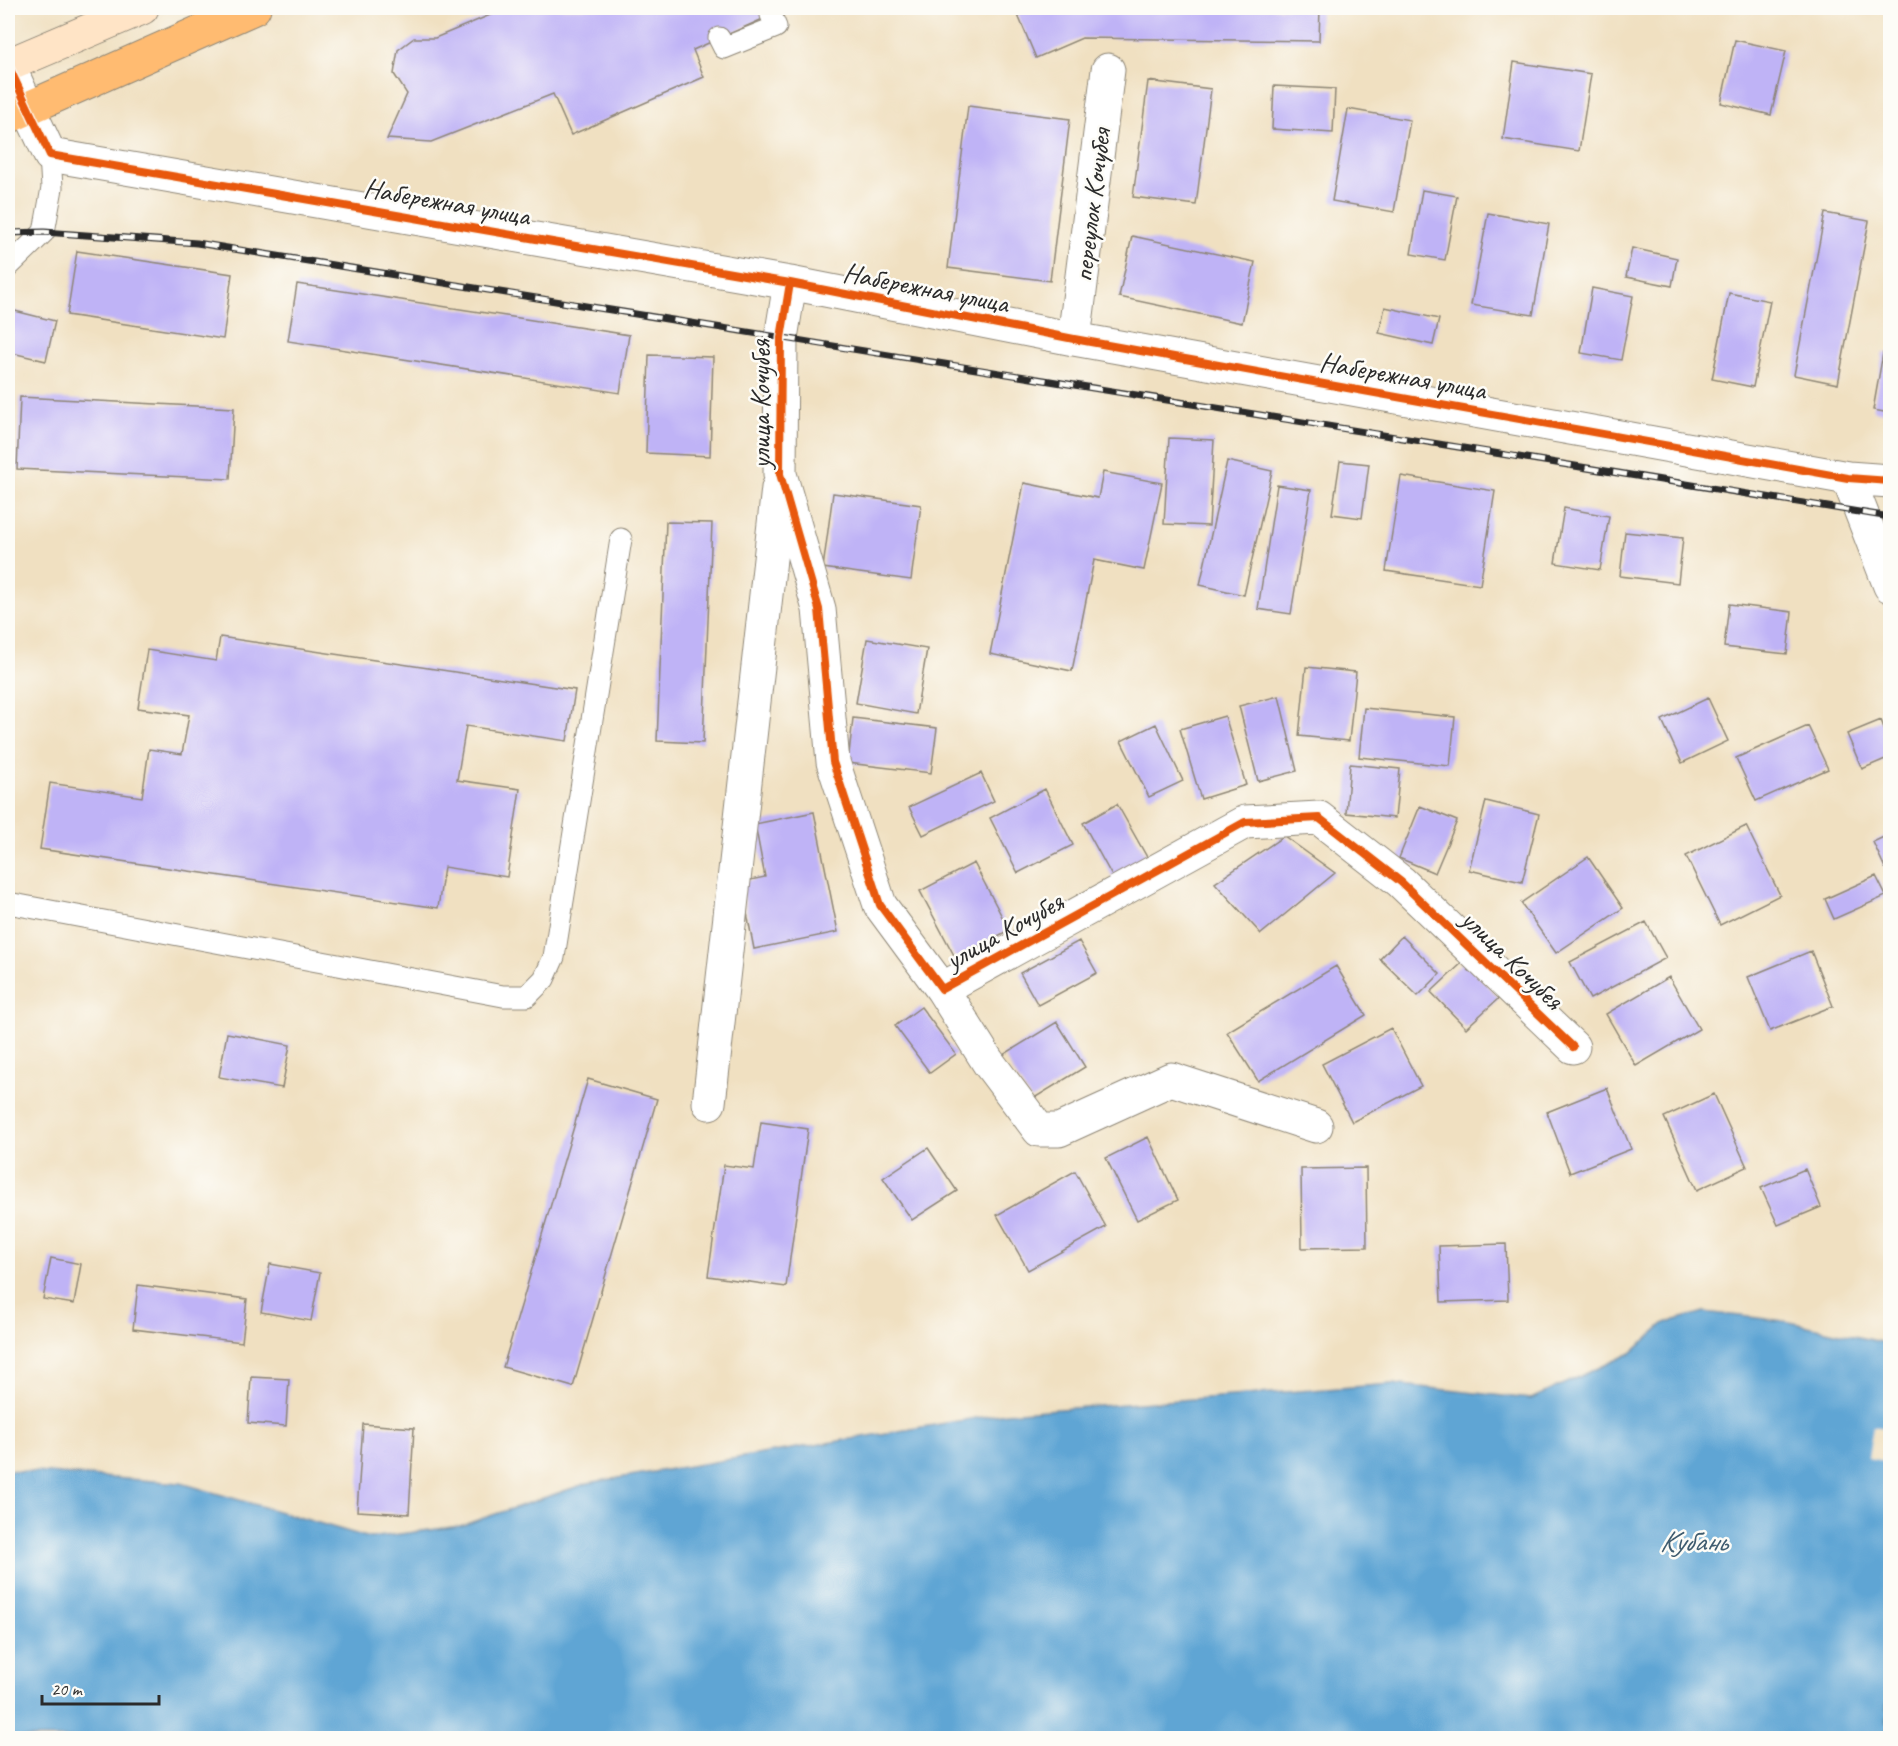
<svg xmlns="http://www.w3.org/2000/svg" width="1898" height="1746" font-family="Caveat,sans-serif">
  <rect width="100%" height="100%" fill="#fdfcf7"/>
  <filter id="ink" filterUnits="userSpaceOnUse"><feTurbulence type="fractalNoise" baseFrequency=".0167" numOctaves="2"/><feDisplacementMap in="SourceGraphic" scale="12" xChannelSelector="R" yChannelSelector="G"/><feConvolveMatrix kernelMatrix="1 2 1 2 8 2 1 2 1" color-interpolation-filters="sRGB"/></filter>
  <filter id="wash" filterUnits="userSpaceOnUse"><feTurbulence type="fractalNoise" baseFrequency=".008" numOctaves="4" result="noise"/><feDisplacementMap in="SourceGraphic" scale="24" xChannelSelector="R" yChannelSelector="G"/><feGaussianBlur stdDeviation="1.35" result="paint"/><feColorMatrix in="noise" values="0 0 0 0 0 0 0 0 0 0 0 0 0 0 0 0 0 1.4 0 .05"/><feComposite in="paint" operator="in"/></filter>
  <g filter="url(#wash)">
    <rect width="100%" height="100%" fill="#f0e0c1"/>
    <path fill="#5ea5d4" stroke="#446880" stroke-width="1.5" d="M1704,1312L1785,1321L1890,1344V1738H8V1470L181,1483L370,1538L460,1526L588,1483L1006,1413L1392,1384L1531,1399L1631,1353L1665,1323Z"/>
    <path fill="#f0e0c1" d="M1873,1426L1890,1429V1469L1889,1462L1868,1458Z"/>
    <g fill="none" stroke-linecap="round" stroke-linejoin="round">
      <path stroke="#3f5c6f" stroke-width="1.5" stroke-dasharray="8 6" stroke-linecap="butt" d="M1885,1738L1890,1633"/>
    </g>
    <g id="blocks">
      <path fill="#bfb3f6" d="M8,8H21L8,13Z
        M507,8H782L783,10L693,50L704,77L571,135L553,94L431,142L387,139L407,94L394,74L398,50L414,38H435Z
        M1015,8H1320L1319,41L1082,38L1036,58Z
        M1735,40L1786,51L1771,115L1721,103Z
        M1514,62L1591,74L1579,151L1503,139Z
        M1148,81L1211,89L1196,205L1133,197Z
        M1274,86L1335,89L1333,133L1272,129Z
        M968,106L1070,119L1050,281L948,268Z
        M1348,109L1410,120L1394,212L1332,201Z
        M1422,190L1457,196L1445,260L1411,254Z
        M1488,213L1549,224L1533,315L1471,305Z
        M1825,213L1869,221L1838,384L1794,375Z
        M1132,236L1255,262L1242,323L1119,297Z
        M1632,248L1677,258L1672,286L1626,277Z
        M77,251L232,274L223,339L67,315Z
        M297,284L629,335L620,393L288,341Z
        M1592,288L1633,296L1621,360L1581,353Z
        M1729,293L1770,301L1753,387L1712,379Z
        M1385,307L1439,319L1433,345L1379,333Z
        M11,310L55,321L46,361L8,352V326Z
        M1883,353L1890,354V413L1873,410Z
        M649,355L713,357L710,456L646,453Z
        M20,397L234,408L230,479L17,469Z
        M1169,438L1214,440L1209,526L1164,524Z
        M1227,461L1272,471L1244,595L1200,585Z
        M1340,461L1369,464L1362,518L1332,514Z
        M1103,472L1162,483L1144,570L1094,560L1072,671L990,654L1024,483L1098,498Z
        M1401,476L1495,491L1480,585L1386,571Z
        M1277,485L1311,490L1291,614L1258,609Z
        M833,493L921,505L911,580L823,568Z
        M1564,508L1609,516L1600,570L1555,563Z
        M666,522L712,523L703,743L657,741Z
        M1625,532L1683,538L1678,583L1620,576Z
        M1729,604L1792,612L1787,654L1724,647Z
        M220,637L575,690L567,741L466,726L457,780L520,789L507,877L444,867L438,908L40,849L50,783L142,797L149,749L182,754L189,715L138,708L147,650L216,661Z
        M867,639L927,649L916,714L856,703Z
        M1306,667L1356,672L1349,741L1299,736Z
        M1279,696L1297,771L1258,781L1239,706Z
        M1708,698L1728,741L1682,763L1662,720Z
        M1364,708L1455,717L1450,766L1359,757Z
        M1225,716L1246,785L1201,799L1180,729Z
        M853,718L937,728L931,773L848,763Z
        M1881,720L1890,744V757L1862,769L1847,734Z
        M1156,724L1183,781L1149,797L1121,741Z
        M1808,726L1828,769L1756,801L1736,758Z
        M1350,764L1400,769L1395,818L1346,813Z
        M981,773L994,801L923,835L909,807Z
        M1045,789L1073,845L1018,873L990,818Z
        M1486,801L1539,814L1522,882L1469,870Z
        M1117,804L1148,859L1113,878L1083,823Z
        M1420,806L1457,821L1435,873L1399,858Z
        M814,812L838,932L754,949L741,882L765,877L755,824Z
        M1746,826L1780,895L1720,925L1686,856Z
        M1890,834V865L1885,868L1873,842Z
        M1284,836L1335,873L1261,934L1215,883Z
        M1588,857L1623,908L1556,953L1521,903Z
        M974,863L1009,930L956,959L920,891Z
        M1876,876L1886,896L1834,919L1825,899Z
        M1646,922L1666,958L1590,999L1570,962Z
        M1402,936L1440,974L1418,996L1380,959Z
        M1079,941L1097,973L1038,1005L1020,973Z
        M1811,951L1833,1006L1770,1031L1748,977Z
        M1464,961L1499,998L1466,1028L1431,992Z
        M1336,966L1366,1015L1258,1081L1227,1032Z
        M1669,977L1699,1029L1636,1066L1606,1014Z
        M921,1007L956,1054L930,1073L895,1026Z
        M1057,1022L1085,1067L1031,1100L1003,1055Z
        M1391,1028L1421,1086L1352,1122L1322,1064Z
        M227,1033L290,1045L282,1088L219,1077Z
        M588,1079L657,1099L573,1387L503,1367Z
        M1607,1088L1631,1149L1570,1173L1547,1112Z
        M1714,1094L1747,1167L1697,1190L1664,1117Z
        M761,1122L808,1129L786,1287L708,1276L724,1165L754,1169Z
        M1148,1137L1178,1200L1137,1220L1106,1158Z
        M928,1148L957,1191L912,1220L883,1178Z
        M1366,1168L1367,1247L1302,1248L1301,1169Z
        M1805,1169L1821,1207L1778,1225L1761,1188Z
        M1075,1171L1106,1227L1028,1270L997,1215Z
        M1506,1244L1508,1300L1441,1302L1439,1246Z
        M51,1258L81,1264L74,1304L43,1299Z
        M270,1264L320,1273L311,1321L261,1312Z
        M138,1285L247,1299L242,1342L133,1329Z
        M251,1377L289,1379L286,1426L248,1423Z
        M363,1424L414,1428L409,1514L357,1511Z"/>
    </g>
  </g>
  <g filter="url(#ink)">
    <use href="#blocks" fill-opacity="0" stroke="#8e8676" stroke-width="1.5"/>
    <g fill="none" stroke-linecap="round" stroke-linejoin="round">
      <g stroke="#8e8676" stroke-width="23">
        <path id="service" d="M719,38L724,48L776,27L771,15
          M8,267L44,232L52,188L50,155
          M8,903L503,996H527L544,979L554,957L621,539"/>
      </g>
      <g stroke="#8e8676" stroke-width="35">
        <path id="minor" d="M8,65L50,155L790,283L1074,339L1848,478L1890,481
          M790,283L781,338L780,474L819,609L833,762L880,905L942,989L1245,822L1319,818L1401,882L1573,1047
          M1074,339L1108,70
          M1848,478L1890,586
          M942,989L988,1062L1039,1130H1059L1171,1079L1316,1126
          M709,1103L778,488"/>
      </g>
      <g stroke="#8e8676" stroke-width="35">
        <path id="secondary" d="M8,65L142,8"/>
      </g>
      <g stroke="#8e8676" stroke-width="35">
        <path id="primary" d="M8,117L254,8"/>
      </g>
      <use href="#service" stroke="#fff" stroke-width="21"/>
      <use href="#minor" stroke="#fff" stroke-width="33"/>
      <use href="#secondary" stroke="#ffe4c6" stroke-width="33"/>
      <use href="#primary" stroke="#ffbb71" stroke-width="33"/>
      <g stroke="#2b2b2b" stroke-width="7">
        <path id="rail" d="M8,233L44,232L197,243L1890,517"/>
      </g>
      <use href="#rail" stroke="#fdfcf7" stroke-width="4.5" stroke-dasharray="14" stroke-linecap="butt"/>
      <g stroke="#fdfcf7" stroke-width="11">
        <path id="cycleway" d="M8,65L50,155L790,283L1074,339L1848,478L1890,481
          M790,283L781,338L780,474L819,609L833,762L880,905L942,989L1245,822L1319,818L1401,882L1573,1047"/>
      </g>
      <use href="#cycleway" stroke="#e8590c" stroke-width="8"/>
    </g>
  </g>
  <g text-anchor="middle" stroke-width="5" stroke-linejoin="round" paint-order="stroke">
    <g font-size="28" fill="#2b2b2b" stroke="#fdfcf7">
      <text transform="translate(447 201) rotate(10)" y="10">Набережная улица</text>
      <text transform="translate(1091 205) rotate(-83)" y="10">переулок Кочубея</text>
      <text transform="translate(926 287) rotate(11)" y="10">Набережная улица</text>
      <text transform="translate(1403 375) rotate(10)" y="10">Набережная улица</text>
      <text transform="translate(760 404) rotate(-90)" y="10">улица Кочубея</text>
      <text transform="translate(1004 930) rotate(-29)" y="10">улица Кочубея</text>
      <text transform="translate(1513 959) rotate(44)" y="10">улица Кочубея</text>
    </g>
    <g font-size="30" font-style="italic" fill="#3f5c6f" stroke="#fdfcf7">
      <text x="1693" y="1551">Кубань</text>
    </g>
  </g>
  <rect width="1898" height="1746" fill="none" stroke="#fdfcf7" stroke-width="30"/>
  <path d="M42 1695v9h117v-9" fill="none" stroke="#2b2b2b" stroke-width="3"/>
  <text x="51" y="1695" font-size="18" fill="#2b2b2b" stroke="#fdfcf7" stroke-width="4.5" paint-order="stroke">20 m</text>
</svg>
